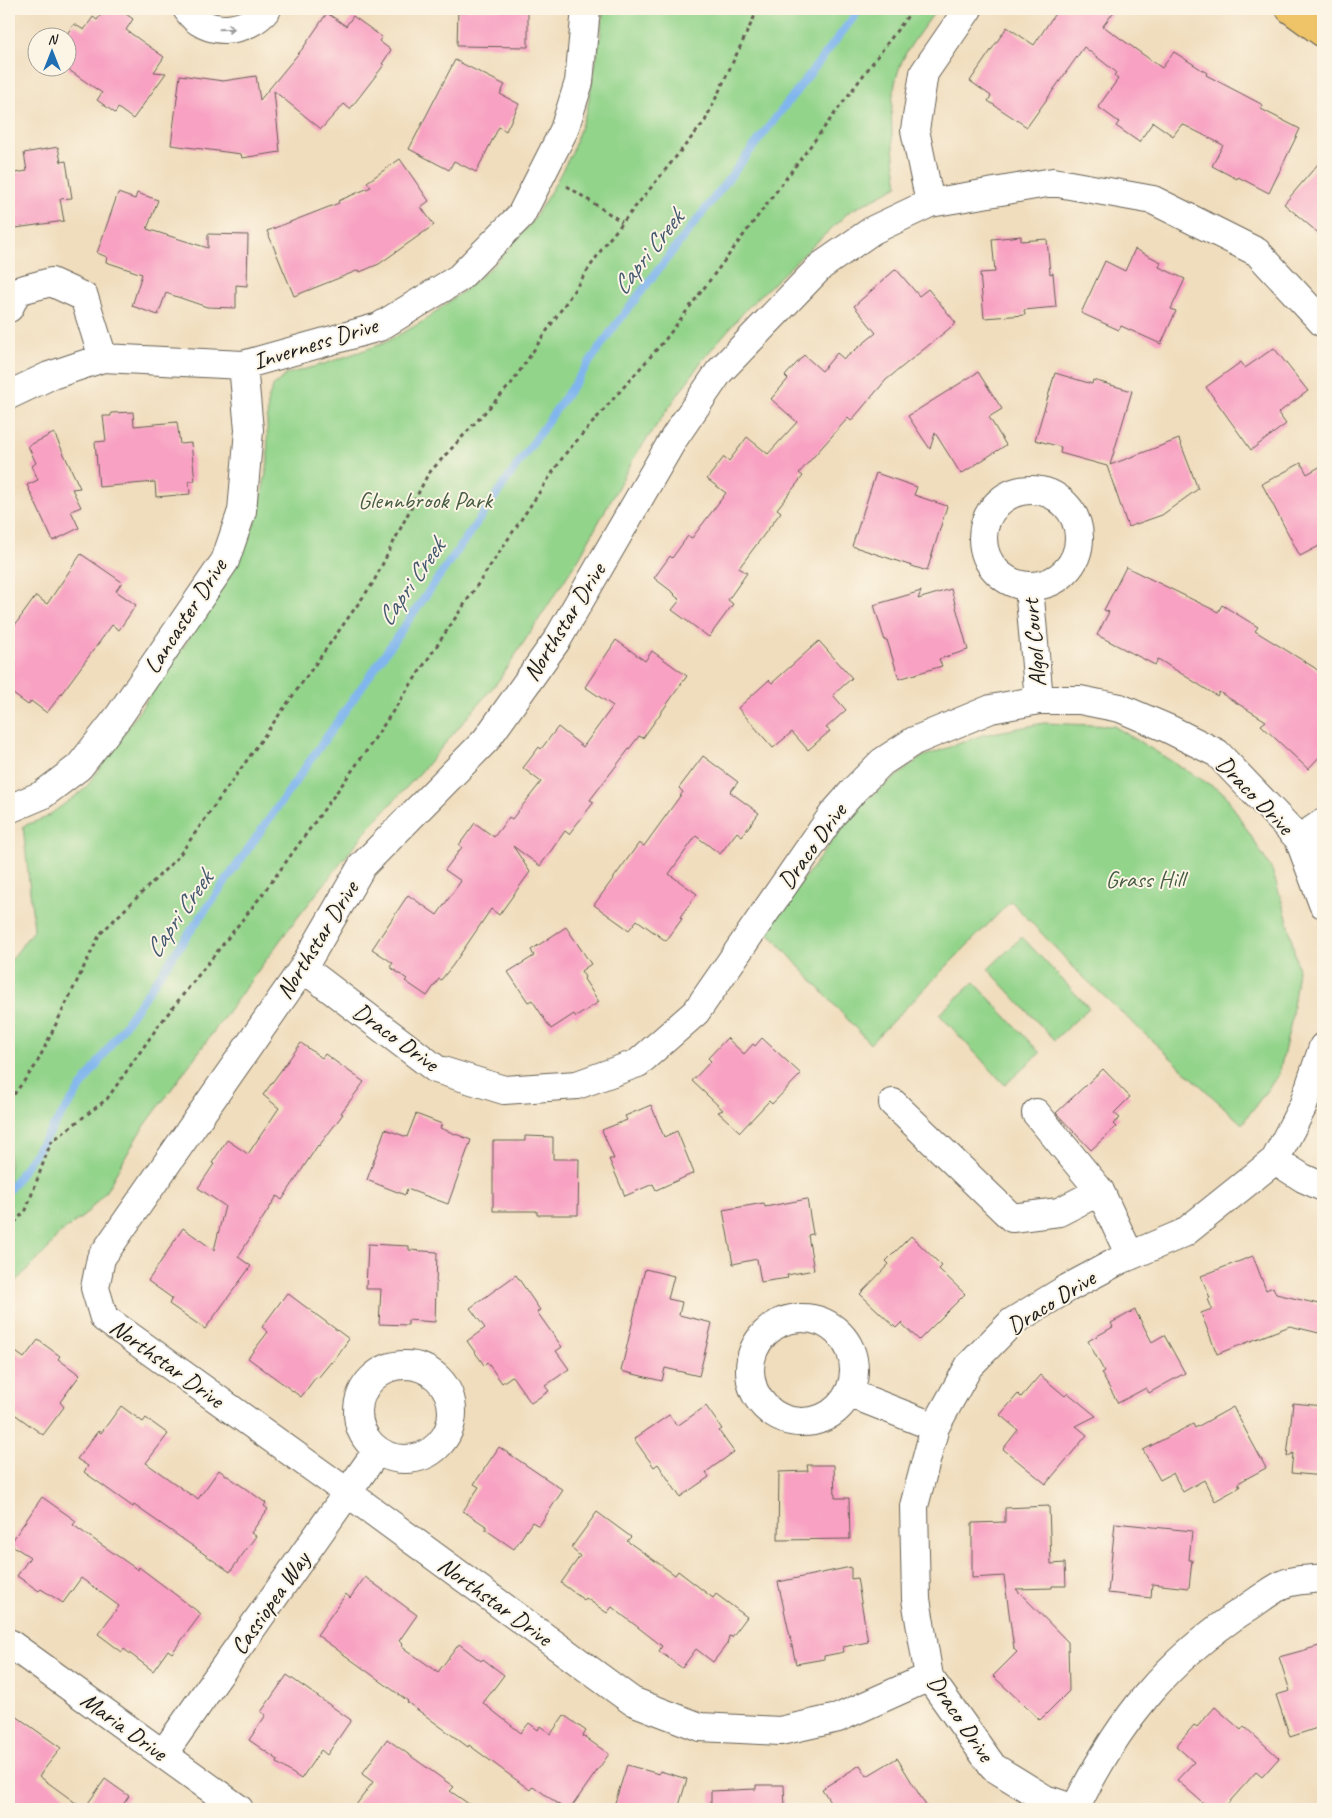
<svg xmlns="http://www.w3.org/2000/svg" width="1332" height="1818" font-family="Caveat,sans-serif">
  <rect width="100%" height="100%" fill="#fcf5e5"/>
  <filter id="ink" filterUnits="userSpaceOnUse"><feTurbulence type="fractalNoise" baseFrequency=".02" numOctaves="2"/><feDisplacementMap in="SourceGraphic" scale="10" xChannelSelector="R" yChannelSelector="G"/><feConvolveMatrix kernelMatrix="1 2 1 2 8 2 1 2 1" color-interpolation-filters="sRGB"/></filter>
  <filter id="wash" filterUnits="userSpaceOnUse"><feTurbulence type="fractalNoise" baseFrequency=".0096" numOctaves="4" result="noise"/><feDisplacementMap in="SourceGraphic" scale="20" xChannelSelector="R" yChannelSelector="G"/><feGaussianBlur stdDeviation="1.12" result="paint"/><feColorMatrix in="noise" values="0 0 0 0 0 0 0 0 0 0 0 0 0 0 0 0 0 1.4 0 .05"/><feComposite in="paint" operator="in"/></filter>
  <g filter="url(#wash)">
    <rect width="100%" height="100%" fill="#f0ddbd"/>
    <path fill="#93d48b" stroke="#587854" d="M606,9H937C927,23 915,38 906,53C884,94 892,143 898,186L850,211L749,306L703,359L635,456L579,558L499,680L419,774L371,825L287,931L138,1135L106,1191L85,1215L59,1234L48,1249L9,1288V963L34,929L23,826L45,818L85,789L181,651L234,570L258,516L268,461L267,422L268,399L274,385L287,374L324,364L382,344L424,321L471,285L497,262L532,222L555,184L572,152L587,109L600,40L603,15Z
      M1044,723L1114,726L1225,794L1272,870L1288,921L1298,970L1291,1022L1279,1074L1242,1124L1079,973L1011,901L870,1044L766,930L858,806L922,757L983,735Z
      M1022,937L1089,1008L1054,1040L988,969Z
      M974,982L1040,1053L1005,1085L939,1014Z"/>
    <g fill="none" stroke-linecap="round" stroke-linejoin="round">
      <path stroke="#80b5ee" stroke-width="8" d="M9,1190L614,327L860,9"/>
    </g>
    <g id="blocks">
      <path fill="#f8a1c2" d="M105,9H119L133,19L126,30L164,57L154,72L166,73L133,119L118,108L115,113L97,100L102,93L66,68H68V38H64L74,24L84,30L93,17L97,20Z
        M458,9H528V47L457,46Z
        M1058,9H1116L1103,26L1162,68L1174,52L1207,73L1206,75L1263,105L1261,109L1300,129L1269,193L1238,177L1237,179L1212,166L1223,145L1182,124L1173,136L1153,122L1139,142L1116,126L1119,122L1098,107L1118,79L1114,76L1116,72L1084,47L1027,127L988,101L991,96L970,81L1007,27L1034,45Z
        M327,13L346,26L353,16L382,37L379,41L391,50L382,64L384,65L350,109L344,104L321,129L274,91L280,152L242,158L241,154L171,145L180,75L223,81L256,76L260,100L303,48Z
        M455,60L505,85L500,94L519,104L506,131L499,127L476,172L454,161L449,170L409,149Z
        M58,147L61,162L66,161L72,198L60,199L64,221L9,229V174L27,171L24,153Z
        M1323,158V237L1284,204Z
        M400,159L429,201L421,207L434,225L379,264L360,272L359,270L294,296L267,231L339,203L338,201L371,187L367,182Z
        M118,193L135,199L137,193L158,200L147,229L208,248V234L248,235L247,286L236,285V308L207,307L166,293L158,315L132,306L142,274L106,262L107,257L97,253Z
        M1021,236V241L1047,239L1050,274L1053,273L1056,307L1024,310L1025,315L984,318L980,273L995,272L992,239Z
        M1135,249L1161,262L1159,267L1185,279L1171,309L1176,311L1161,344L1121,326L1119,330L1081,313L1105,261L1125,271Z
        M896,269L919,296L928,289L956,323L886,380L851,421L848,418L799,473L803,476L777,509L781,512L739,568L747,573L728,600L733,604L709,637L672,610L680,600L674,595L675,594L654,578L670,556L672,558L688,536L692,538L726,493L707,479L724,457L729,461L747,437L768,454L797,422L771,399L788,379L785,376L804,355L822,371L837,353L844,359L876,333L854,306Z
        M1274,348L1308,391L1278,413L1286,424L1251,450L1206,387L1241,362L1245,368Z
        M978,372L1002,409L989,417L1006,445L961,474L935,433L930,449L908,416Z
        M1055,373L1092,384L1093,380L1132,391L1110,465L1179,439L1198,489L1162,515L1128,527L1107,466L1060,453L1061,447L1035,440Z
        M133,412L134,426L177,422L180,444L191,443L195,481H189L190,494L156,497L155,482L99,487L95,442L106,441L103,416H111V413Z
        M54,433L80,488L72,489L81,507L71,511L79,528L53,541L27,485L38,480L32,466L36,463L28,446Z
        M1301,463L1307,474L1323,465V544L1300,556L1262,484Z
        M876,473L917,487L914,495L947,506L927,571L852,546Z
        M81,554L122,582L116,591L136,605L119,630L112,625L47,713L31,701L28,705L9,691V633L36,596L47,604Z
        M1126,567L1218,612L1222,605L1258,627L1255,631L1315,668L1323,676V753L1308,769L1261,725L1266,721L1219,692L1217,696L1158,659L1155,665L1097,635L1109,612L1104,610Z
        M951,589L968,650L939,659L942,666L899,679L887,640L885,641L874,605L921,591L918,599Z
        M616,640L645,661L652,651L687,676L643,738L639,736L590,800L594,802L569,834L565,831L540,866L513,846L530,872L499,915L491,909L453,965L441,980L439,979L427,996L405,981L407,979L390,967L393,963L372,949L408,895L437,915L461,881L445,870L462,847L459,845L475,823L494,837L509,817L512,819L541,782L523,768L539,747L541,749L558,727L583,747L613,706L585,687Z
        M819,641L852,678L833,695L846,710L826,728L830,731L808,750L792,732L773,748L738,708L769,680L772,683Z
        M703,756L738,782L730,792L759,813L742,836L737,832L720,854L696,836L669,874L697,894L680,917L682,919L666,941L637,920L629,930L594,905L639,843L644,846L683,792L679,788Z
        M566,927L591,964L581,971L585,977L584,979L599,1002L576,1017L574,1014L551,1029L532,1000L528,1002L508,972L534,956L531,950Z
        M727,1038L744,1054L753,1044L755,1046L762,1038L801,1074L772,1104L769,1101L740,1132L718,1112L723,1110L692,1081L711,1061L708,1058Z
        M301,1043L322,1058L325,1054L364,1082L341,1113L343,1114L319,1146L318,1145L282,1200L277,1196L238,1257L251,1266L205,1329L169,1304L172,1298L148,1281L183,1228L214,1250L225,1206L198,1188L214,1164L212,1163L227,1140L248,1154L279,1108L263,1095Z
        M1103,1069L1130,1097L1114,1113L1120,1118L1113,1124L1116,1127L1091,1150L1056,1113Z
        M651,1105L664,1137L677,1131L694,1173L656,1190L653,1184L625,1196L609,1159H614L602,1130L627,1120L625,1116Z
        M416,1114L442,1124L440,1128L471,1140L448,1204L407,1189L405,1195L367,1180L385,1129L407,1137Z
        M525,1136L553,1137V1159H579L578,1215H537V1211H493V1141H525Z
        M807,1199L813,1234L808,1235L814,1270L787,1275L788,1278L761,1282L757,1259L733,1264L723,1210L764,1203L765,1207Z
        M911,1236L942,1266L939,1269L965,1294L919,1340L901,1323L896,1328L860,1294L889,1264L886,1261Z
        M368,1244L409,1246V1250L437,1252L435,1322L408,1320V1325L379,1324L381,1289H366Z
        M1253,1256L1266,1290L1273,1287L1276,1294L1323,1305V1334L1290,1326L1217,1354L1201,1313L1212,1309L1208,1299L1210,1298L1201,1276Z
        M645,1269L674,1276L668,1299L682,1302L679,1315L712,1323L699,1376L665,1368L662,1381L621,1371Z
        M516,1275L540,1310L537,1312L562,1347L556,1351L569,1369L545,1386L549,1391L531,1403L512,1376L502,1383L487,1362L484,1365L467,1341L485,1328L470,1308Z
        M287,1293L349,1339L332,1363L331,1362L318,1378L316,1377L301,1397L248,1358L268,1332L262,1327Z
        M1135,1310L1152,1342L1164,1335L1185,1373L1149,1393L1146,1388L1118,1403L1101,1373L1104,1371L1088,1341L1113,1327L1111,1323Z
        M38,1340L60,1356L58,1359L80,1375L60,1402L64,1407L43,1435L9,1410V1347L24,1358Z
        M1040,1375L1065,1396L1068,1393L1096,1416L1076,1426L1087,1435L1046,1484L1003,1449L1018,1430L1000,1415L1018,1394L1021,1397Z
        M1293,1403L1323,1406V1476L1291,1473L1293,1453L1287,1457Z
        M121,1406L143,1422L146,1418L168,1434L146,1463L191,1495L192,1494L198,1499L219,1470L266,1503L264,1506L268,1509L251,1533L256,1536L230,1572L134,1505L133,1507L84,1472L88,1466L77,1459L98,1431L101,1433Z
        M706,1406L722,1429L719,1431L734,1452L706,1472L709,1477L680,1497L658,1464L654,1467L634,1439L669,1415L677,1426Z
        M1233,1407L1266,1468L1238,1483L1240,1487L1215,1501L1204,1480L1183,1492L1173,1473L1160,1480L1143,1450L1193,1424L1195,1428Z
        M499,1447L563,1490L539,1526L532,1522L514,1549L486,1530V1526L463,1511L479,1487L474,1484Z
        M807,1465H834L835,1498H849L850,1539L778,1540L779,1472L808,1471Z
        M42,1497L76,1521L73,1525L138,1570L139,1567L201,1614L172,1653L168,1650L153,1671L124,1649L122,1652L98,1634L119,1606L81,1578L63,1603L41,1589L39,1591L17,1576L30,1557L10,1544Z
        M1049,1506L1051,1564L1065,1563L1066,1586H1052V1588L1016,1589L1068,1642L1069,1691L1040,1720L993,1676L1017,1652L1014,1649L1004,1576L972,1578V1523L1005,1522V1508Z
        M597,1512L631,1537L627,1541L675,1575L678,1571L713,1598L716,1594L747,1617L732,1637L729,1636L727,1644L713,1662L696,1649L682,1668L659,1651L662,1646L612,1607L607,1613L586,1598L584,1600L561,1583L580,1556L571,1548Z
        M1115,1523L1192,1531L1189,1560H1192L1189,1588L1152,1584L1151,1598L1108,1593Z
        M851,1567V1579L857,1578L868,1642L843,1647L844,1652L824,1656V1659L796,1664L778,1582Z
        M365,1577L417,1615L399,1641L403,1645L402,1647L438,1672L459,1644L481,1661L483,1659L504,1675L483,1703L521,1733L529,1723L538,1730L540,1726L551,1734L564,1715L586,1731L583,1736L609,1754L570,1809H565L533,1786L530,1790L469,1745L468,1747L407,1702L408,1701L317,1635L346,1594L350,1598Z
        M1323,1645V1726L1290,1737L1276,1695L1290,1691L1279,1657Z
        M287,1675L351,1720L327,1755L321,1750L301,1779L277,1763L278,1760L249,1740L266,1715L261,1712Z
        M1215,1707L1241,1730L1244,1726L1279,1758L1262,1777L1256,1772L1223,1809H1210L1177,1780L1194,1762L1176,1746L1194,1725L1197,1727Z
        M9,1711L61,1748L39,1776L84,1809L105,1779L129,1796L120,1809H9Z
        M387,1739L454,1787L450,1791L476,1809H353L373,1782L362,1774Z
        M897,1758L928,1809H835L822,1789L860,1765L867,1776Z
        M627,1765L659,1774L660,1771L687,1779L678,1809H613Z
        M756,1785H784L785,1809H711V1791L756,1789Z"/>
    </g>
  </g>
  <g filter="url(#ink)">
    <use href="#blocks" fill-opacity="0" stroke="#666054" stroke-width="1"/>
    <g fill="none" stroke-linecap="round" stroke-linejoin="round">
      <g stroke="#666054" stroke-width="30">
        <path id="minor" d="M187,9C205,38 248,33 267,9
          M930,203L915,130L924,73L968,9
          M9,308L17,291L51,282L84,297L103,358
          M9,395L49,376L103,358L243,365L379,327L459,278L521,215L564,130L579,82L586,9
          M983 538a48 48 0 1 1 96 0a48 48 0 1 1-96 0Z
          M1029,587L1039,700
          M9,809L42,795L79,767L119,716L225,561L242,511L249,430L243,365
          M1299,839L1323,823
          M303,968L436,1069L504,1090L577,1085L638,1063L696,1012L833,814L856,788L882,762L914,741L991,709L1039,700H1080L1120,708L1169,729L1217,753L1299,839L1323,904
          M893,1103L1012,1218L1059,1212L1100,1191L1130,1256
          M1036,1113L1100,1191
          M1275,1160L1303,1178L1323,1187
          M750 1370a52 52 0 1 1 104 0a52 52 0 1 1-104 0Z
          M358 1412a47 47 0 1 1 94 0a47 47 0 1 1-94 0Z
          M849,1393L935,1427
          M9,1643L239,1809
          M929,1677L838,1718L780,1731L700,1727L632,1701L348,1493L104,1318L95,1288L101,1258L303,968L362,866L486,740L557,640L674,438L719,372L821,266L873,230L930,203L1053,182L1153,200L1257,252L1323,323
          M163,1754L377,1451
          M1075,1809L1045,1799L993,1767L929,1677L916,1599L914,1506L935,1427L969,1366L1012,1322L1068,1288L1120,1260L1184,1233L1275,1160L1303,1106L1323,1047
          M1075,1809C1117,1723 1166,1660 1247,1608C1259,1600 1270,1591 1282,1585C1293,1579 1311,1580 1323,1578"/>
      </g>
      <g stroke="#666054" stroke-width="30">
        <path id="major" d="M1290,9L1323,33"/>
      </g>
      <path stroke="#666054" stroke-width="3" stroke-dasharray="4 4" stroke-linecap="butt" d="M567,186L622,222
        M9,1101L36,1065L100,934L178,857L373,583L428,474L511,384L606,243L705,121L758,9
        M9,1229L26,1210L51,1142L107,1099L159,1025L262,895L367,750L565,454L665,340L913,9"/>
      <use href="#minor" stroke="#fff" stroke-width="28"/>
      <use href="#major" stroke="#efc469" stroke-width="28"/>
    </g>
    <defs><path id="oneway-shaft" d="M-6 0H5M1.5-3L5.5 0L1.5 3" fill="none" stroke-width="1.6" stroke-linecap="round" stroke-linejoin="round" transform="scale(1.25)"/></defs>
    <use stroke="#999" href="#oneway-shaft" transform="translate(227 29) rotate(-2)"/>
  </g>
  <g text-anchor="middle" stroke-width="4" stroke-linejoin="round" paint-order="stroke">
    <g font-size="24" fill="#1c1c1c" stroke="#fcf5e5">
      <text transform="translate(315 343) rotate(-17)" y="8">Inverness Drive</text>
      <text transform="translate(185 616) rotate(-57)" y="8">Lancaster Drive</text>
      <text transform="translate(564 622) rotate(-58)" y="8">Northstar Drive</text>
      <text transform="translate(1034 643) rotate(-95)" y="8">Algol Court</text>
      <text transform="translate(1255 795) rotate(46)" y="8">Draco Drive</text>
      <text transform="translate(812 846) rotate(-54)" y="8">Draco Drive</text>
      <text transform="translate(317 940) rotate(-58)" y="8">Northstar Drive</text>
      <text transform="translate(396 1037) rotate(36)" y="8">Draco Drive</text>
      <text transform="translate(1051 1302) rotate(-32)" y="8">Draco Drive</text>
      <text transform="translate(167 1363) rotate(36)" y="8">Northstar Drive</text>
      <text transform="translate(495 1601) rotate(36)" y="8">Northstar Drive</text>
      <text transform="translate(270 1603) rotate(-55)" y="8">Cassiopea Way</text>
      <text transform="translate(961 1718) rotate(56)" y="8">Draco Drive</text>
      <text transform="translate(124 1726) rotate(36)" y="8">Maria Drive</text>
    </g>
    <g font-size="24" fill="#465c43" stroke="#fcf5e5">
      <text x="425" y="508">Glennbrook Park</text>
      <text x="1145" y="887">Grass Hill</text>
    </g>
    <g font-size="25" font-style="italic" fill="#445970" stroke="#fcf5e5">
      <text transform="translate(647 252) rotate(-52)" y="9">Capri Creek</text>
      <text transform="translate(410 582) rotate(-55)" y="9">Capri Creek</text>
      <text transform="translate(178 914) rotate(-55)" y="9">Capri Creek</text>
    </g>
  </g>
  <rect width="1332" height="1818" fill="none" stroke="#fcf5e5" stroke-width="30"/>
  <g transform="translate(52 52)"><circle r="24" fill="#fcf5e5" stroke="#a29e95"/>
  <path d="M0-4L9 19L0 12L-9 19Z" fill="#1f6fb2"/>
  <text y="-8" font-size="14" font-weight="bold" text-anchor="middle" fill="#1c1c1c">N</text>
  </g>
</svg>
